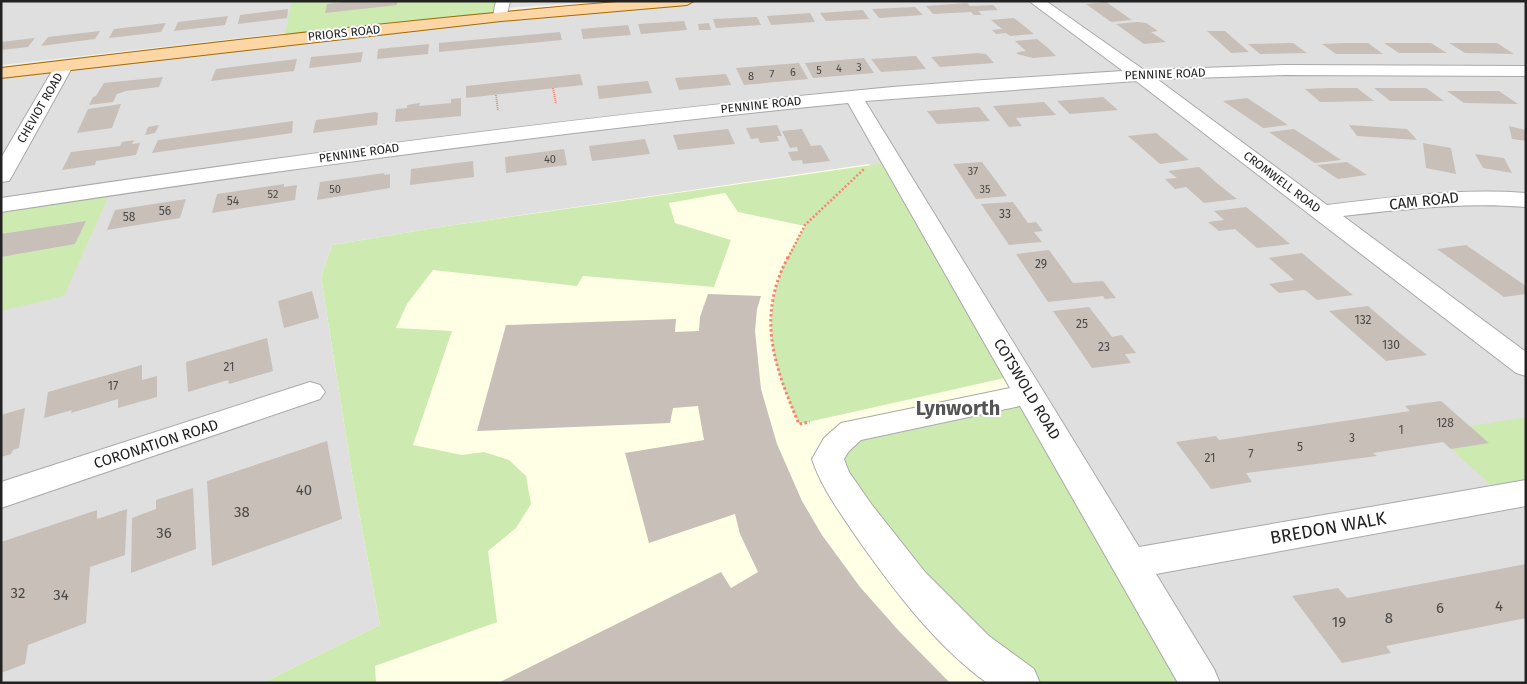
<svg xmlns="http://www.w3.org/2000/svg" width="1527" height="684" font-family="'Fira Sans',sans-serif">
  <rect width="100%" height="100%" fill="#f2efe9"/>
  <path fill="#e0dfdf" d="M1,1H607L516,7L1,65Z
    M687,1H1526V683H1V73Z"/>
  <path fill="#ffffe5" d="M869,164L1200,683H262L380,625L353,480L321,277L332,245L440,227Z"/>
  <path fill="#cdebb0" d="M292,1H351L327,4L325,12L397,1H503L501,16L284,39Z
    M892,162L1018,375L799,424C774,369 760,326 783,266C789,252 798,239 805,226L738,212L725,193L669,203L675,223L731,240L714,287L583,276L577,286L433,270L407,304L396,328L452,331L413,445L462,455L484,452L509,460L526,476L531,504L516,528L488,551L497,622L375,666L376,683H262L380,625L353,480L321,277L332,245L440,227Z
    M112,188L64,296L1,311V257L75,244L85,221L1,234V205Z
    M1029,394L1199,683H1020L928,601L833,447Z
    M1526,417V482L1493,487L1451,449L1488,443L1470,426Z"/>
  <path fill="#c7bfb8" d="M351,1H397V5L325,13L327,4Z
    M1106,2L1132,20L1111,22L1086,4Z
    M967,3L970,6L993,5L998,10L978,11L982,15H974L971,12L933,14L926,6Z
    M915,7L923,15L879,18L872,9Z
    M288,9L287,18L238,24L240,15Z
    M863,10L869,19L826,21L820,13Z
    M810,13L815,22L771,25L767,16Z
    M228,16L225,25L174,31L178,22Z
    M757,17L761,25L716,28L713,19Z
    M1014,18L1034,34L1010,36L1006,33L996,34L992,30L1002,29L991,20Z
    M684,21L687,30L641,34L638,24Z
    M1137,22L1146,23L1158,31L1151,32L1166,42L1144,44L1116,24Z
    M166,23L161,32L109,38L114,29Z
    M709,23L711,30H699L698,24Z
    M628,25L631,35L583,39L581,29Z
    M100,31L95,39L41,46L48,37Z
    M1207,31H1225L1249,52L1231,53Z
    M560,32L562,40L439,52V43Z
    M35,38L28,47L1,50V42Z
    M1037,39L1048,48L1056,56L1033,58L1017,54L1018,52L1026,51L1015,41Z
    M1293,43L1307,53L1260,54L1248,44Z
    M1345,43H1368L1383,54H1336L1322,44Z
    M1384,43H1431L1447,53H1399Z
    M1449,43H1497L1514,54L1465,53Z
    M429,44L428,54L377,59L378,49Z
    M363,52L361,62L309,68L311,57Z
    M977,53L986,54L994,63L940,67L931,57Z
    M916,56L926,69L881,72L871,59Z
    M864,58L874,73L813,78L805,63Z
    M297,59L294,71L211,81L216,69Z
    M799,63L808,79L744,85L736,68Z
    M580,74L583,85L466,98V86Z
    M726,74L731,85L679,90L675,78Z
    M163,77L159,87L126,91L117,94L113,102L89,105L93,97L96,96L104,83Z
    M648,81L652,93L599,99L597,86Z
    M1331,88H1357L1374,101L1320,102L1305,89Z
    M1374,88H1426L1444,101H1390Z
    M1447,91H1499L1518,104L1464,103Z
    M1103,97L1118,110L1070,114L1057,101Z
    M461,98V116L395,122L396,109L407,108V105L420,103L419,106L451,103V99Z
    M1247,98L1267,111L1288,125L1263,128L1223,101Z
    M1044,102L1056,115L1016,118L1022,126L1009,127L993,106Z
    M121,104L112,128L77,133L88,109Z
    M979,107L990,121L937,124L927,111Z
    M375,112L378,113L377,125L313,133L316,120Z
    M293,121L292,133L152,153L158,140Z
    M159,125L155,133L145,135L148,127Z
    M777,125L782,136H777L779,141L760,143L758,138L751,139L746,128Z
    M1349,125L1407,129L1417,140L1357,136Z
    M1509,126L1526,130V141L1512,139Z
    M728,129L735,144L678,150L673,135Z
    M802,129L811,146L821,145L830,161L803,164L802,160L792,161L788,152L798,151L797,147L790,148L782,131Z
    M1294,129L1317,144L1341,160L1315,163L1269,132Z
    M1156,133L1172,146L1189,160L1160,164L1128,136Z
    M645,139L650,154L592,161L589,146Z
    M134,140L132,144L140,143L136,155L96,161L95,165L62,170L71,152L120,146L122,142Z
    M1423,143L1451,148L1456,174L1426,168Z
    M564,149L567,165L506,173L505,157Z
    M1475,154L1504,158L1512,173L1483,168Z
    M473,161L474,177L410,185L411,169Z
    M982,162L994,178L1007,196L976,199L953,164Z
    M1347,162L1367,175L1338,179L1317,165Z
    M1199,167L1218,184L1237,199L1204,203L1186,187L1175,189L1165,179L1177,178L1168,171Z
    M385,173L384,175L390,174V188L317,200L320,182Z
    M284,184V187L297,185L295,200L212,213L217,194Z
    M186,199L180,218L107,230L115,210Z
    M1013,202L1028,223L1036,222L1043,231L1034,232L1042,242L1009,245L981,204Z
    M1246,207L1268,225L1290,244L1257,248L1235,229L1219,231L1208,222L1224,220L1214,211Z
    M86,221L75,244L1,257V234Z
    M1466,245L1526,286V294L1504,297L1437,249Z
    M1049,250L1073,283L1103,281L1116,298L1105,299L1103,296L1048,302L1016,254Z
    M1302,253L1328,275L1353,295L1317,300L1305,290L1279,293L1269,284L1294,280L1269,258Z
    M312,291L319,318L284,328L278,301Z
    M708,294L761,296L757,309L755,331L761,389L777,444L802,501L822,535L860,587L899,631L950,683H498L721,572L731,588L758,572L740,534L735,514L649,543L625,453L704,440L698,406L673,408L670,423L477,431L506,325L676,319L675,332L699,331L700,317Z
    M1368,306L1396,330L1427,355L1386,361L1329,311Z
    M1089,307L1112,337L1122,335L1136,353L1125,354L1131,363L1092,368L1053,311Z
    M267,338L273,371L229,384L228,380L188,392L186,362Z
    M142,365V380L157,376V397L118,408V399L71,413L72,410L44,418L48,392Z
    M1441,401L1489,443L1451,449L1443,442L1373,453L1377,456L1246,473L1252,482L1211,489L1176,442L1216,436L1219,440L1410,411L1405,406Z
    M25,408L19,448L13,450L11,454L1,457V415Z
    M327,441L342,519L212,566L207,481Z
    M193,488L196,549L131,573L132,518L156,509V500Z
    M127,509L125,555L90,567L86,623L28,645L25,664L1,673V542L97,510V519Z
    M1526,564V618L1386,646L1391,653L1342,663L1292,596L1338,588L1347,598Z"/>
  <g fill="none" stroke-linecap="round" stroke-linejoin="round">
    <g stroke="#a9a9a9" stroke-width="2">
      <path id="minor" d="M496,1H510L506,19H496L493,16Z
        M1029,1H1046L1144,70L1285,65L1526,66V76L1285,75L1157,79L1327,205C1393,197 1459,188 1526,193V207C1464,202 1404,209 1343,216L1526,352V376L1516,373L1136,81L865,101L1139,547L1526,480V506L1156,574L1214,669L1220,683H1178L1020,406L861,440L849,451L844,459L849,472L872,505L925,572L989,636L1034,669L1040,683H987C934,644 892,588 855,535C839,511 821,487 812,459L824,438L841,423L1010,388L848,103C564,131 283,169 1,212V198C284,156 567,118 851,91C942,82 1033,77 1123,71Z
        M64,61L70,62L73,66L12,176L9,181L1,182V158L55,66L58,62Z
        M310,382L320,385L325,392L320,399L1,508V482Z"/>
    </g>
    <g stroke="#a06b00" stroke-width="2">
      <path id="major" d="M629,1H694L687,5L501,21L1,78V68C210,43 419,18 629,1Z"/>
    </g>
    <path stroke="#fa8072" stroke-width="2" stroke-dasharray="1 1" stroke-linecap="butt" d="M553,88L556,104
      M496,95L498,111"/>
    <path stroke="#fa8072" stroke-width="2.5" stroke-dasharray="2 2" stroke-linecap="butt" d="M788,258L805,225L864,169"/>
    <path stroke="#fa8072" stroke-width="3" stroke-dasharray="2.5 2.5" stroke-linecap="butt" d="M788,257C756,318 774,365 799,424L810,422"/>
    <use href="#minor" fill="#fff" fill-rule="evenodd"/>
    <use href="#major" fill="#fcd6a4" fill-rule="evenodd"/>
  </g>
  <g text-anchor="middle" stroke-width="4" stroke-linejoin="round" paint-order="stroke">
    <g font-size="11" fill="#4b4948">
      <text x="859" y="71">3</text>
      <text x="839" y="72">4</text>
      <text x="819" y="74">5</text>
      <text x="793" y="76">6</text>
      <text x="772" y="78">7</text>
      <text x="751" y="80">8</text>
      <text x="550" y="163">40</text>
      <text x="973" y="175">37</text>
      <text x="335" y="193">50</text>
      <text x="985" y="193">35</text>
      <text x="273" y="198">52</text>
    </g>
    <g font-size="12" fill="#222" stroke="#fff">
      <text transform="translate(344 33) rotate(-6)" y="4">PRIORS ROAD</text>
      <text transform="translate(1165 74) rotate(-2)" y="4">PENNINE ROAD</text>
      <text transform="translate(761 105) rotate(-6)" y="4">PENNINE ROAD</text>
      <text transform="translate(40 108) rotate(-60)" y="4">CHEVIOT ROAD</text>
      <text transform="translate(359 153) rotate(-8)" y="4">PENNINE ROAD</text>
      <text transform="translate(1282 182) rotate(37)" y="4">CROMWELL ROAD</text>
    </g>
    <g font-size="12" fill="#4b4948">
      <text x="233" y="205">54</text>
      <text x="165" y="215">56</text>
      <text x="1005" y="218">33</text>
      <text x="129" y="221">58</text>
      <text x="1041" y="268">29</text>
      <text x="1363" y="324">132</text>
      <text x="1082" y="328">25</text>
      <text x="1391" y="349">130</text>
      <text x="1104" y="351">23</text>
      <text x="229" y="371">21</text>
      <text x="113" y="390">17</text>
      <text x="1445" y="427">128</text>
      <text x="1401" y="434">1</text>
      <text x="1352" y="442">3</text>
      <text x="1300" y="451">5</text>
      <text x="1251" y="458">7</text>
      <text x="1210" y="462">21</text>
    </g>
    <g font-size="15" fill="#222" stroke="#fff">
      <text transform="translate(1424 201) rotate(-6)" y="5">CAM ROAD</text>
      <text transform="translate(1027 389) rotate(59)" y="5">COTSWOLD ROAD</text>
      <text transform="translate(156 444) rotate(-18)" y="5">CORONATION ROAD</text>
    </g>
    <g font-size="15" fill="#4b4948">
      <text x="304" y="495">40</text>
      <text x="242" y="517">38</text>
      <text x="164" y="538">36</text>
      <text x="18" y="598">32</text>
      <text x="61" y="600">34</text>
      <text x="1499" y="611">4</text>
      <text x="1440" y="613">6</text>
      <text x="1389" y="623">8</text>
      <text x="1339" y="627">19</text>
    </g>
    <g font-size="18" fill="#222" stroke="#fff">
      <text transform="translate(1328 528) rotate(-10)" y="6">BREDON WALK</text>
    </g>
    <g font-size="20" font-weight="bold" fill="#555" stroke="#fff">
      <text x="958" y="415">Lynworth</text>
    </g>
  </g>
  <rect width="1527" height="684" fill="none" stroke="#222222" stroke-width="5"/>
</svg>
